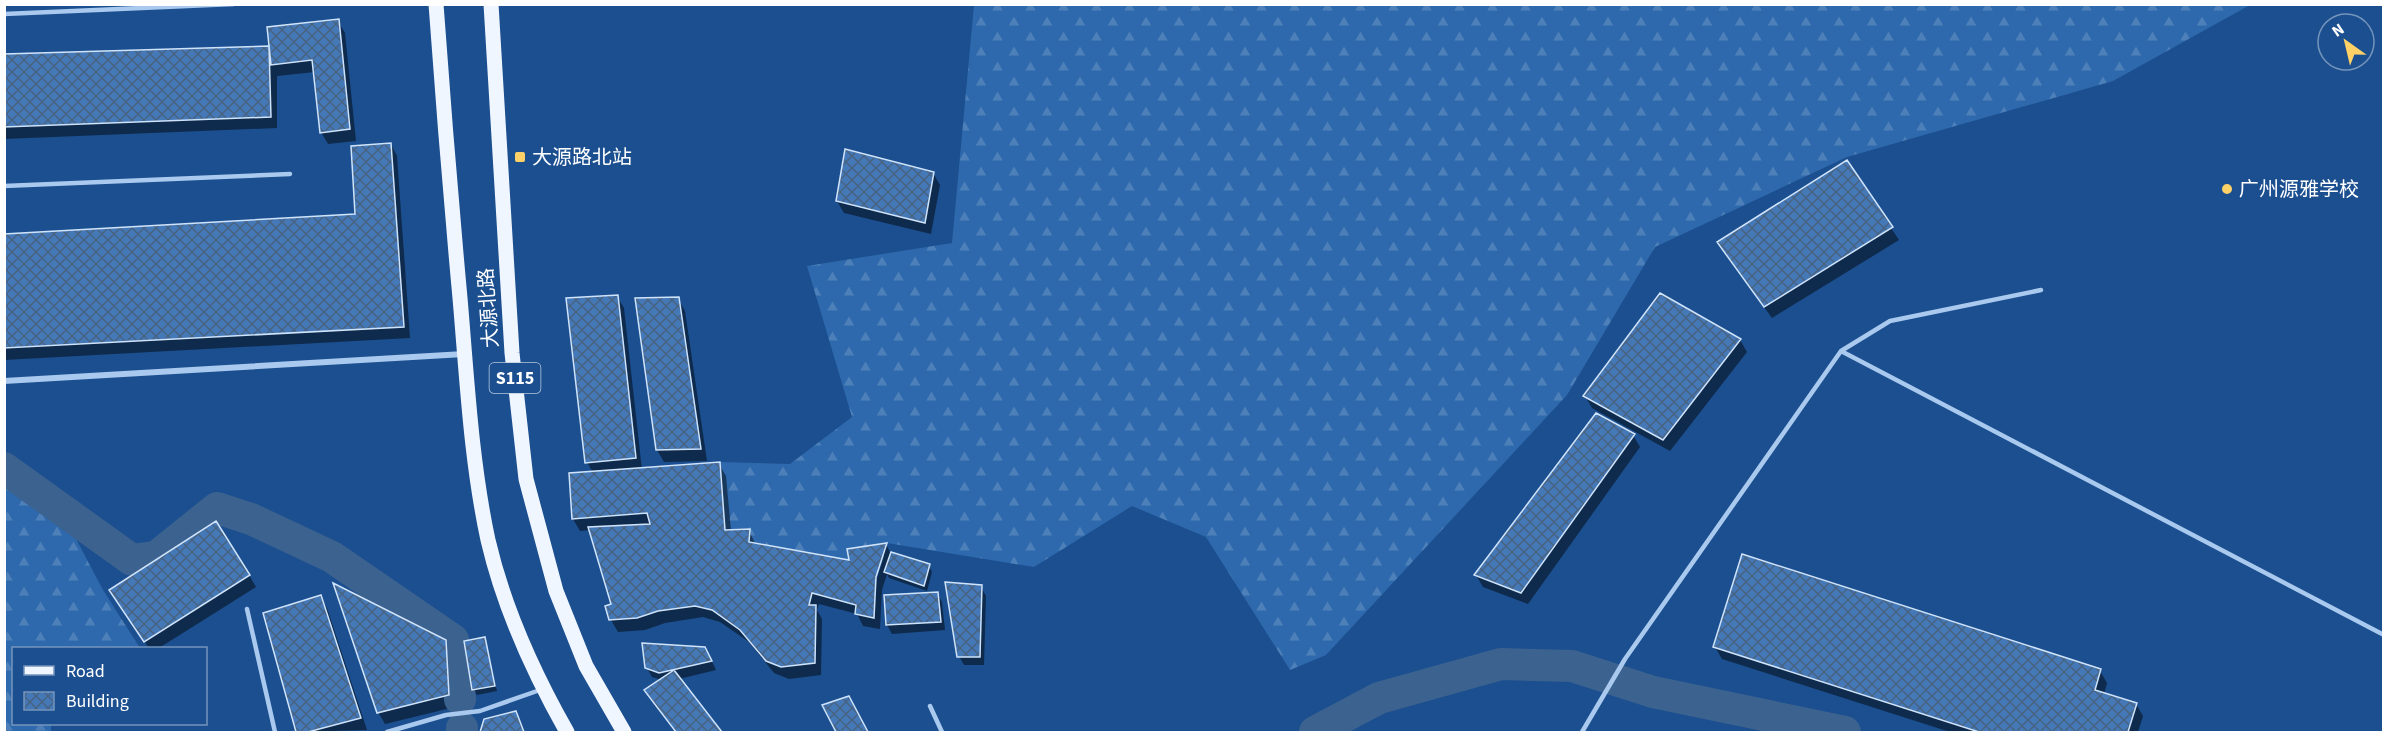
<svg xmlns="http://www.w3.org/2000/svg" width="2388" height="737" font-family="'Source Sans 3','Noto Sans SC',sans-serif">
  <defs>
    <pattern id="forest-firs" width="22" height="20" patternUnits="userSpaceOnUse" patternTransform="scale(1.5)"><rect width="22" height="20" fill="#2e69ad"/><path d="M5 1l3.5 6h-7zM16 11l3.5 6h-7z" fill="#4d80b9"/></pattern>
    <pattern id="building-cross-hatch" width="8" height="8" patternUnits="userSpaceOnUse" patternTransform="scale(1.5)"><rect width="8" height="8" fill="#4478b7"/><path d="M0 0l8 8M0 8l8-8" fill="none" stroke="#486282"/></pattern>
  </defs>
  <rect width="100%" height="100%" fill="#1b4f8f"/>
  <path fill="url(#forest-firs)" d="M974,5H2250L2113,81L1847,157L1655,247L1567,395L1326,655L1290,670L1206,537L1132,506L1034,567L887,543L848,549L849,560L749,542L750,529L725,530L720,462L790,464L852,417L807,266L952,243Z
    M5,485L65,518L103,590L140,648H14V724H55L51,725V732H5Z"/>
  <path fill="#0007" fill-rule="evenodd" d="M338,21L345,33L356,141L328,144L321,132L315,72L277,76V128L4,139V56L271,47Z
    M391,144L397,156L410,338L4,360V236L357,215Z
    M1847,162L1899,240L1772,318L1726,255Z
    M933,173L940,185L931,234L844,213L837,201Z
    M617,296L624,308L642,470L719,464L726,476L731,531H749L756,545L851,562L886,544L891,554L929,566L932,572L927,591L889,578L887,574L882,590L880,629L863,626L857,614L819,604L817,610L822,619L821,675L789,679L774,673L749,642L720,622L703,617L665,623L645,630L618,632L611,620L613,605L591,530L580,531L573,519L571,474L592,471L587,462ZM881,556H884L875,585L872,584Z
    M678,299L685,311L707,461L664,462L657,450Z
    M1740,340L1747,352L1670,451L1592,408L1585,396Z
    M1633,435L1640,447L1528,604L1483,587L1476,575Z
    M249,575L256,587L159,648H149L118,602Z
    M981,587L986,596L984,665H964L959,656Z
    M937,593L942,602L945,630L892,634L887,625Z
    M320,596L327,608L367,730L298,732L265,614Z
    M485,638L497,691L477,695L473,689Z
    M445,641L452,654L455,707L385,724L378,712Z
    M1715,647L2100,671L2107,683L2104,694L2136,704L2143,716L2138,732H1950L1722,659Z
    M710,657L716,670L679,679L721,732H675L646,691L662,680L652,677L647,668Z
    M516,713L525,732H482L485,720Z"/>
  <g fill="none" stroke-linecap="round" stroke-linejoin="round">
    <path stroke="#3c6290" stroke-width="32" d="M4,468L132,560L156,557L217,508L251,519L332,557L453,640L460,699
      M462,728V732
      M1315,732L1379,698L1501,664L1572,666L1653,692L1845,732"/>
  </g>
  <path fill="url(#building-cross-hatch)" stroke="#cfe3fa" stroke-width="1.5" d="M339,19L350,129L320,133L312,60L271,65L267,27Z
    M269,46L271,117L4,127V54Z
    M391,143L404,327L4,348V234L355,214L351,146Z
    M845,149L934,172L925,223L836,201Z
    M1847,160L1893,227L1764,307L1717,242Z
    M1660,293L1741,339L1663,440L1583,396Z
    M618,295L636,458L585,463L566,298Z
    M679,297L701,449L656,450L635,298Z
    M1596,413L1635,434L1521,593L1474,575Z
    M720,462L725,530L750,529L749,542L849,560L847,549L887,543L876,577L874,618L855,614L856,605L812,593L809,605H816L815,663L781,667L766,661L740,630L712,610L695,606L658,611L637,618L609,620L605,606L611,604L588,527L650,524L647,513L572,519L569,473Z
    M216,521L250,575L144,642L109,590Z
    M891,552L930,564L924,586L884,572Z
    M1742,554L2101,669L2095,690L2137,703L2128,732H1979L1713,647Z
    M945,582L982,585L980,657H957Z
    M333,583L446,640L449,695L377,713Z
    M938,592L941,622L886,625L884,595Z
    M321,595L361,718L308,732H296L263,613Z
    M485,637L495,686L472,690L464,641Z
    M642,643L705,647L712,661L659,673L645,668Z
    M674,670L722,732H676L644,690Z
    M849,696L868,732H836L822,705Z
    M516,711L524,732H480L484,719Z"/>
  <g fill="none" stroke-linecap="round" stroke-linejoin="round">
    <path stroke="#a9c9ee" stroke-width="4.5" d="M4,14L234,4
      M4,186L290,174
      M1841,351L2384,635
      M247,609L275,732
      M930,706L942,732
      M387,732L446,715L480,711L540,690
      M1582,732L1625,659L1841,351L1890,321L2041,290"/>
    <path stroke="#a9c9ee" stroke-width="6" d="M4,381L464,354"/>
    <path stroke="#f0f6ff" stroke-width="15" d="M436,4C443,102 451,200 460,298C467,379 471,461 488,540C504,609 533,672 567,732
      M491,4L512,353L526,479L556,591L586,666L624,732"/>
  </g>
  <g fill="#ffd166" stroke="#1b4f8f" stroke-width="2">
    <rect x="514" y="151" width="12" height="12" rx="3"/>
    <circle cx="2227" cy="189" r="6"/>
  </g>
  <g text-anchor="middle" stroke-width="4.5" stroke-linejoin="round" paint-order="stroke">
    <rect fill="#1b4f8f" stroke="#bbcadd" stroke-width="1.5" x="489.5" y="363" width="51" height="30" rx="4.5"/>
    <g font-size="18" font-weight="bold" fill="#fff">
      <text x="515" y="384">S115</text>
    </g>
    <g font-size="20" fill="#fff" stroke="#1b4f8f" text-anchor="start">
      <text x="532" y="164">大源路北站</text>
      <text x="2239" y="196">广州源雅学校</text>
    </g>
    <g font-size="20" fill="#fff" stroke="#1b4f8f">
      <text transform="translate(488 308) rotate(-94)" y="7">大源北路</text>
    </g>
  </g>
  <rect width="2388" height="737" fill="none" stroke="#ffffff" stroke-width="12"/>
  <rect x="12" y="647" width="195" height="78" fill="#1b4f8f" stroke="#7695bc" stroke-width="1.5"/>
  <rect x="24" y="666" width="30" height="9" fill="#f0f6ff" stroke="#7695bc" stroke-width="1.5"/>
  <text x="66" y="677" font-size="18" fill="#ffffff">Road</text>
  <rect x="24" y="692" width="30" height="18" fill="url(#building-cross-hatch)" stroke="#7695bc" stroke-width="1.5"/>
  <text x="66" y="707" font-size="18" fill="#ffffff">Building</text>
  <g transform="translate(2346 42) rotate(326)"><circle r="28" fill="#1b4f8f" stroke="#7695bc" stroke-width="1.5"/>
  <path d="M0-4.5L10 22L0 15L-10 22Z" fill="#ffd166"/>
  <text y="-9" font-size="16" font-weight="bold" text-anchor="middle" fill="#ffffff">N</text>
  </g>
</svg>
